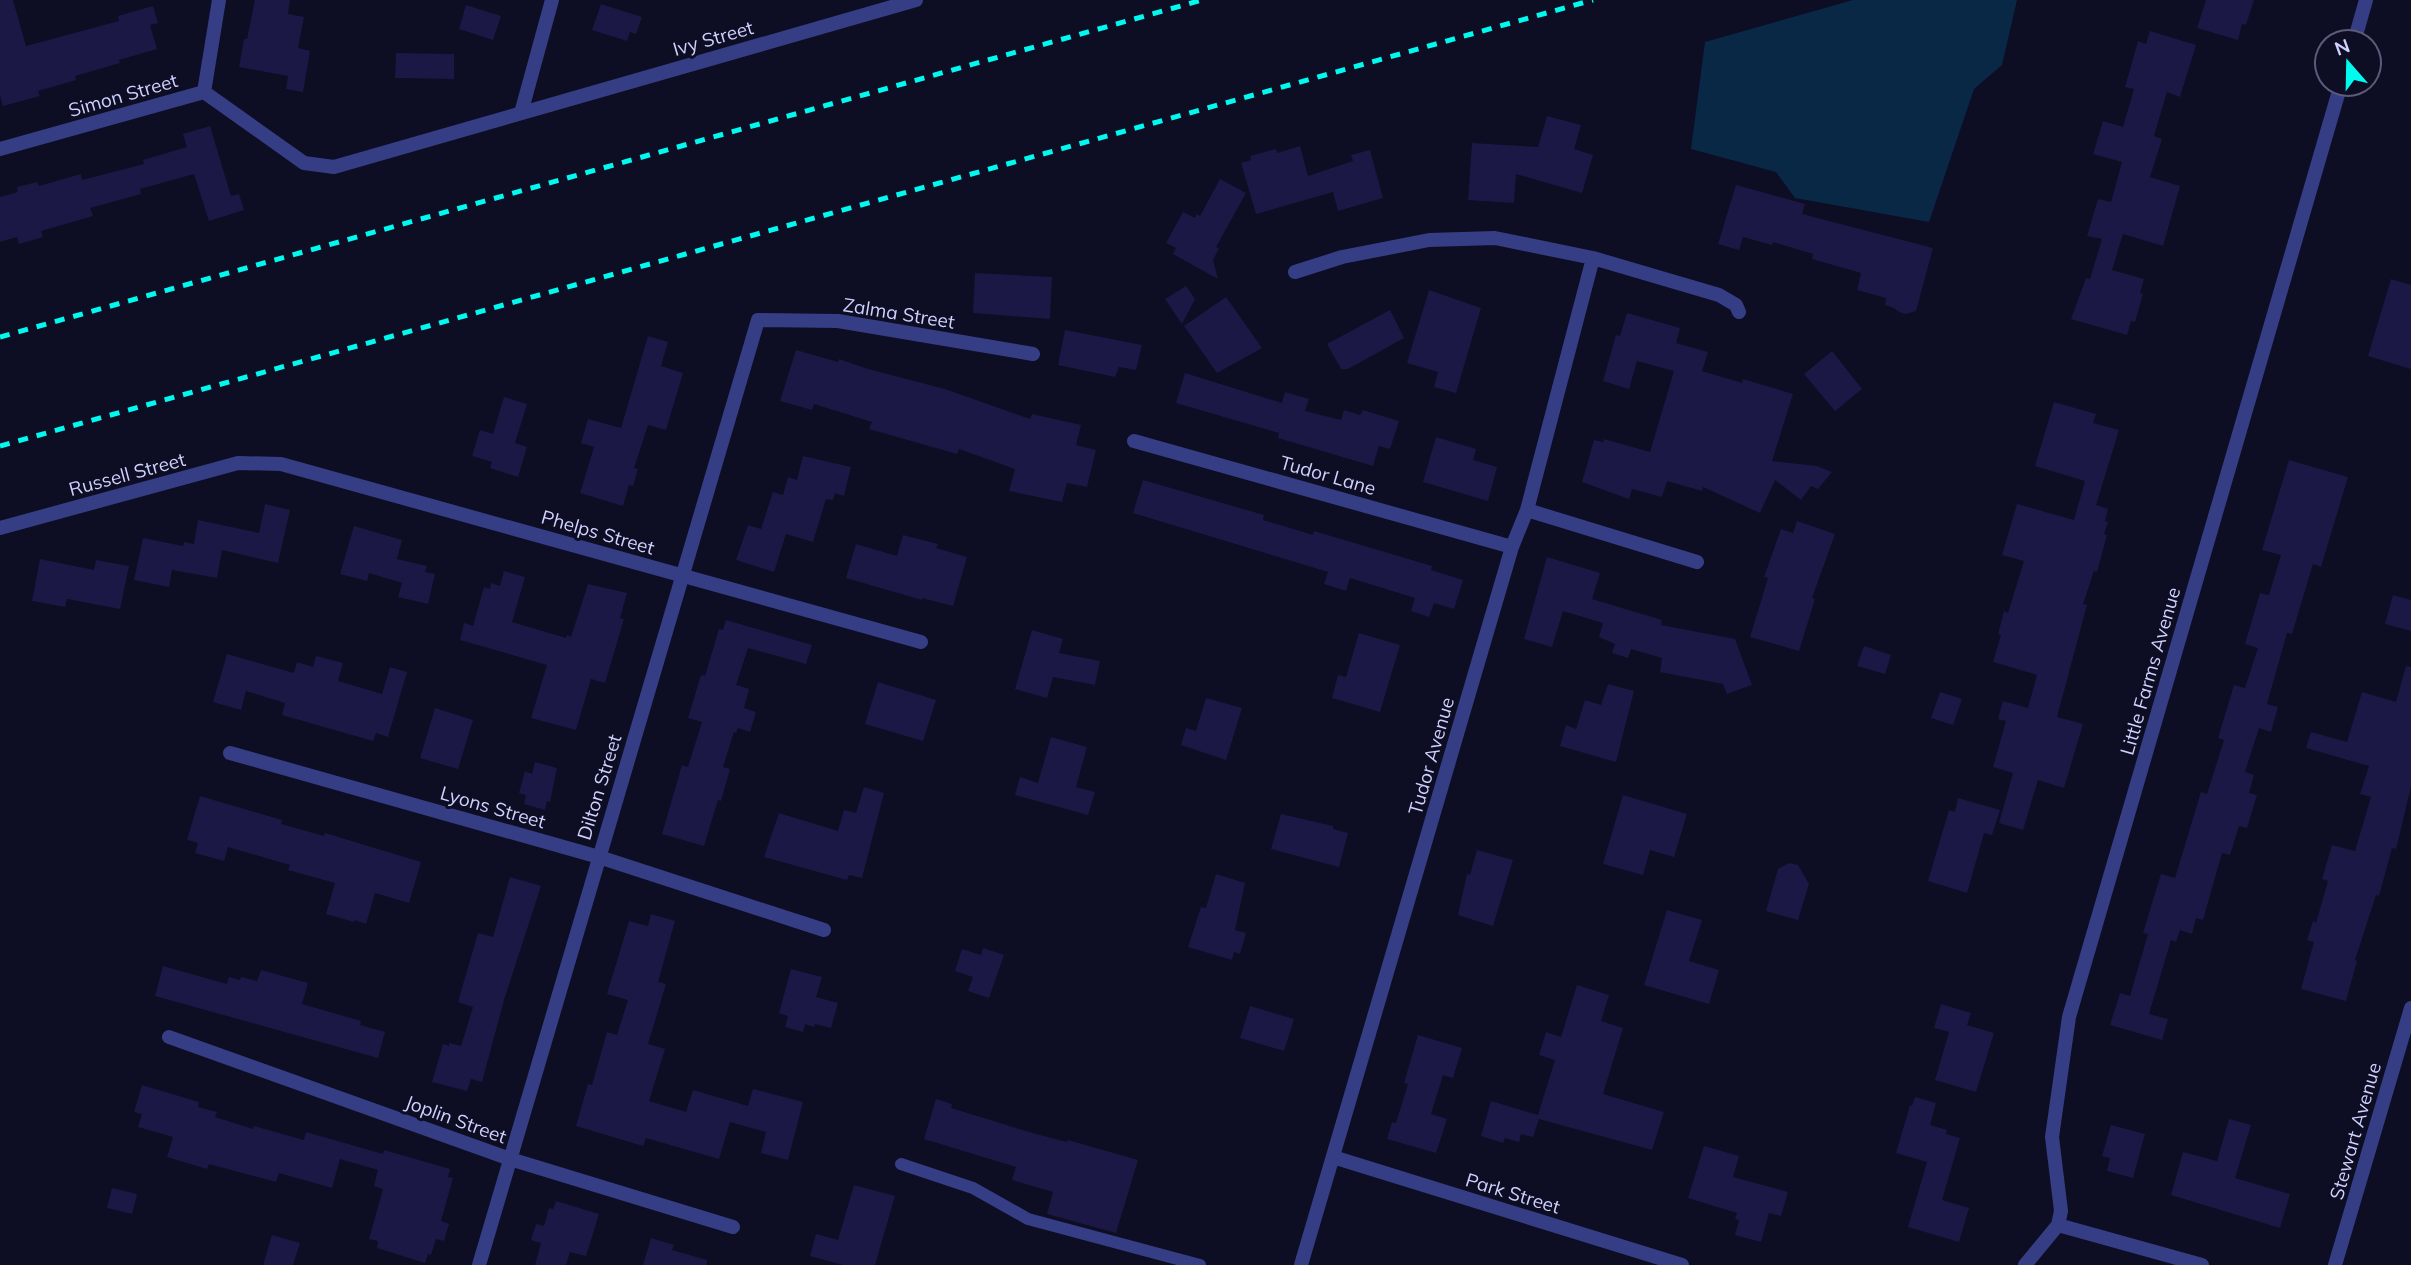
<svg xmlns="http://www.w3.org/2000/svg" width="2411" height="1265" font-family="Mulish,sans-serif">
  <rect width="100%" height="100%" fill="#0d0d23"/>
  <path fill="#092846" d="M1853,0H2017L2002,65L1974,89L1929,222L1795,198L1776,172L1691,149L1705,42Z"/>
  <path fill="#1b1845" d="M0,0H13L26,46L119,21L118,16L153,6L158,23L150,25L157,49L119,60L120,63L75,76L76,80L38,91L40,96L3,106L0,96Z
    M255,0H290L288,14L304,17L298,48L310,51L303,92L286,89L288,76L239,67L244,39H247Z
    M2206,0H2254L2246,25L2242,24L2238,40L2197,28Z
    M601,4L642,17L636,34L630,32L627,41L592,30Z
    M466,5L501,16L493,40L459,29Z
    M2150,31L2196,45L2180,97L2167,92L2154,136L2162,139L2150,177L2180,186L2163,246L2123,234L2112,270L2144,279L2140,293L2143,294L2135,322L2131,321L2127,335L2071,319L2086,278L2090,279L2102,239L2087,236L2098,199L2111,202L2122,162L2093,154L2103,121L2123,127L2134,89L2125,87L2138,41L2146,44Z
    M396,53L454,54V79L395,78Z
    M1547,116L1581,125L1574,149L1593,155L1582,193L1516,174L1514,203L1468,200L1472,143L1538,147Z
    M210,126L231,196L239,194L244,210L209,221L194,174L140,189L141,194L90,208L93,216L41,231L43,237L19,244L17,237L0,242V197L18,192L17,187L37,182L39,186L81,174L82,180L144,164L143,160L187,147L183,134Z
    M1300,146L1308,176L1353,161L1351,155L1370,150L1383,198L1338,211L1333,192L1256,214L1241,163L1251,160L1250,156L1276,149L1277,153Z
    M1220,179L1246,193L1216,247L1219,248L1213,260L1218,279L1173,254L1176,248L1166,243L1183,212L1195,218L1197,214L1200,216Z
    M1736,185L1805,204L1802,214L1933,248L1916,311L1906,314L1899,312L1894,308L1885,305L1886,298L1857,290L1861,273L1812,259L1813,254L1773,242L1772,245L1743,237L1739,250L1718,244Z
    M975,273L1052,277L1050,319L973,313Z
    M2391,279L2411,285V369L2368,356Z
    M1186,286L1195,299L1182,324L1165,299Z
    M1429,290L1481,308L1456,393L1434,387L1438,372L1407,363Z
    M1226,297L1262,348L1217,373L1184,326Z
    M1390,310L1404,338L1348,369H1341L1327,344Z
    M1627,313L1680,328L1676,343L1708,352L1702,371L1742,383L1743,379L1793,394L1772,461L1817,466L1832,472L1818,489L1811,486L1801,500L1775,480L1760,513L1703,487L1702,491L1667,481L1662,497L1632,489L1629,499L1582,482L1594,440L1603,442L1604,439L1650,452L1674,371L1637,361L1629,389L1603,381L1616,335L1620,336Z
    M1065,330L1142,345L1136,370L1119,367L1115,377L1058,365Z
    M648,336L668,342L661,366L683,373L666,430L648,425L634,468L638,469L633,486L629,485L623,506L580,493L594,447L581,443L588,419L621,428Z
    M796,350L838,362L839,359L868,369L945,389L1030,419L1032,414L1081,425L1076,445L1096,450L1087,487L1067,483L1062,502L1009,491L1015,469L959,449L957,454L869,429L872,422L814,404L812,410L780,401Z
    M1832,351L1862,389L1835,411L1804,374Z
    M1185,373L1282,403L1285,392L1309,399L1305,411L1341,420L1344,410L1360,415L1363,410L1399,421L1390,449L1379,446L1373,466L1278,438L1279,433L1176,403Z
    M504,397L527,404L515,443L527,447L518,477L490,468L492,462L472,456L480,430L493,434Z
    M2054,402L2096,414L2093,423L2119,430L2096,505L2108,509L2105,521L2108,522L2104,534L2107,535L2097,572L2094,571L2083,604L2087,605L2057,717L2083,724L2064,788L2038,780L2023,830L1999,823L2013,773L1993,767L2006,721L1998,719L2003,701L2028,708L2037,675L1993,662L2001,635L1998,634L2004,611L2008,613L2024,561L2002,555L2017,504L2074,520L2085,481L2035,466Z
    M1436,437L1476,449L1473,460L1497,467L1488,501L1423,482Z
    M803,456L851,467L844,496L835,493L833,500L826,499L813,542L786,534L774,572L736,560L748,525L761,529L773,492L783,495L788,477L797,480Z
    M2289,460L2348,477L2321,567L2313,564L2292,634L2287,633L2267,704L2278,707L2271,732L2259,728L2245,772L2254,775L2249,793L2257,795L2247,828L2239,826L2230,855L2222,853L2203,920L2196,918L2192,934L2180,930L2176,942L2171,940L2149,1014L2168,1019L2162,1040L2110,1025L2120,993L2130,996L2148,934L2143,933L2161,874L2175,878L2201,792L2207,794L2224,740L2218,738L2234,685L2245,688L2258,648L2245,644L2260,593L2269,595L2281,555L2262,550Z
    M1143,480L1264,515L1263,520L1313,535L1314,531L1432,566L1431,570L1463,580L1454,609L1434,603L1429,617L1411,611L1415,598L1350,578L1346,591L1324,584L1328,572L1133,513Z
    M265,504L290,510L278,563L222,550L217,578L172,570L169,587L134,580L143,538L183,546L184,542L194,544L198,520L259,533Z
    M1797,521L1835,534L1812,598L1815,599L1799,651L1750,637L1768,578L1764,577L1781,529L1793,533Z
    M354,526L402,540L397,559L427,566L425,572L435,574L428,604L398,597L402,583L369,573L367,581L340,574Z
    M903,535L938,544L936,548L967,557L953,606L922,598V600L846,578L856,544L897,556Z
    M1547,557L1600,573L1592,599L1662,620L1661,625L1735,639L1752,685L1727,694L1723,684L1660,672L1662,658L1631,649L1628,658L1612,653L1615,644L1599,637L1603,623L1563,611L1552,647L1524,639Z
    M40,559L94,570L96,560L129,566L120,609L67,599L65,607L32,601Z
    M504,571L525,577L512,622L566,638L567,635L571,637L588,584L627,593L620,618L624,619L605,683L591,679L576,730L531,718L547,665L460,640L464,623L473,626L484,587L490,589L491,583L500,586Z
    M2393,595L2411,600V631L2385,624Z
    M726,620L812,645L806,664L748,648L736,685L749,689L744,708L756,712L750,732L738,728L736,733L734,732L723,767L730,769L721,801L718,800L704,846L662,834L682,765L688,767L702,722L688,718L701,675L705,676L719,629L723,630Z
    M1032,630L1063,639L1059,653L1100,661L1095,685L1053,677L1047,698L1015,689Z
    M1359,633L1400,645L1380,712L1332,698L1338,675L1346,677Z
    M1864,646L1891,655L1885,674L1857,666Z
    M227,654L294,673L297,662L313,667L316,656L343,663L338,681L382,694L390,667L407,672L388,737L376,733L373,741L282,715L285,703L246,691L241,710L213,702Z
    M2406,666L2411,667V787L2396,849L2392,848L2379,896L2376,895L2355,960L2357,961L2346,1001L2301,989L2314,942L2307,940L2313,921L2316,923L2328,881L2322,879L2332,845L2355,851L2371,797L2360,794L2369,766L2306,748L2311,732L2347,742L2362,692L2396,702Z
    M878,682L936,700L923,741L865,724Z
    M1608,684L1634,691L1616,762L1560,746L1566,725L1576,729L1585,700L1601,705Z
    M1940,692L1962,699L1953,725L1931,718Z
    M1206,698L1242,708L1226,760L1181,745L1186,728L1196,731Z
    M435,708L473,720L458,769L420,758Z
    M1051,737L1087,747L1076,787L1095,792L1088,815L1015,795L1020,777L1038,783Z
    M535,762L557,768L550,802L547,801L545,810L524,804L526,795L519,793L525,771L532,774Z
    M864,787L884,793L862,878L849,875L847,880L764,857L779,813L838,831L844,810L856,813Z
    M1623,795L1687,814L1674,857L1650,850L1643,875L1603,864Z
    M200,796L282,820L281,824L324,836L325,833L421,862L409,903L375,893L366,924L354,920V922L326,914L335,883L288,870L290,865L228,847L224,861L195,853L198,843L187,840Z
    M1958,798L2000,810L1992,835L1984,833L1967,893L1928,881L1949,810L1955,812Z
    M1281,814L1333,826V829L1348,833L1339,867L1271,849Z
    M1477,850L1513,860L1493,926L1458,915L1467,874L1470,875Z
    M1789,863L1798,865L1809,884L1798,920L1766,911L1778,869Z
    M1216,874L1245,883L1235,930L1246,933L1240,954L1234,952L1232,960L1188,947L1201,907L1206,908Z
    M510,877L541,886L504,1000L482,1082L471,1079L467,1091L432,1082L443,1044L449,1046V1043L461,1046L473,1007L458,1002L478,933L493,937Z
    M1667,910L1702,920L1689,961L1719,970L1709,1004L1644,985Z
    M651,914L675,921L658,982L666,984L648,1044L665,1049L649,1101L686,1112L693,1090L748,1106L753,1089L803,1102L788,1160L761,1153L766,1132L730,1122L719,1159L646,1138L643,1146L576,1126L588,1084L592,1085L607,1032L617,1035L628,1000L607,994L629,921L648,926Z
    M983,948L1004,955L989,998L968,991L973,977L955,971L962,949L981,955Z
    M163,966L227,984L229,977L240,980L241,977L257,981L261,970L308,983L302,1004L361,1021L360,1025L385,1032L378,1058L155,996Z
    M791,969L822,977L816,997L838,1003L831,1028L815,1024L814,1027L805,1024L803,1032L785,1027L788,1016L779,1013Z
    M1577,985L1609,995L1601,1021L1623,1028L1603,1094L1664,1112L1652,1150L1539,1119L1533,1137L1521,1134L1519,1142L1505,1138L1503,1143L1481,1136L1491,1101L1538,1115L1555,1060L1539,1055L1546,1032L1561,1037Z
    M1941,1004L1971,1013L1967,1025L1994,1033L1976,1092L1935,1080L1949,1032L1934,1028Z
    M1250,1006L1294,1019L1284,1051L1240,1038Z
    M1418,1035L1462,1048L1453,1078L1443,1075L1431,1114L1447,1119L1436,1153L1387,1139L1392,1122L1396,1123L1408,1084L1404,1083Z
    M142,1085L199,1102L198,1107L217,1112L215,1117L253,1129L254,1126L304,1140L306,1132L383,1154L384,1150L450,1169L448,1177L453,1178L441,1221L449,1224L444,1241L436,1239L431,1255L428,1254L425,1263L377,1248L378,1241L369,1239L383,1189L374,1186L378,1170L340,1159L332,1188L279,1173L276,1182L209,1164L207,1169L167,1157L173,1137L138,1127L142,1114L134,1112Z
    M1915,1097L1936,1103L1930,1125L1947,1130L1946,1134L1960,1138L1942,1200L1969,1208L1959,1242L1908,1227L1927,1162L1896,1153L1910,1105L1912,1106Z
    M936,1099L952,1104L951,1108L1036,1134L1067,1142L1068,1140L1138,1160L1116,1233L1047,1214L1053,1192L1012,1180L1016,1167L924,1139Z
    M2229,1119L2251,1125L2235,1178L2290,1194L2280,1228L2171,1195L2183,1152L2217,1161Z
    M2111,1125L2145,1134L2133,1178L2107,1171L2110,1158L2102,1156Z
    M1704,1146L1739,1156L1733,1177L1788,1192L1781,1216L1769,1213L1761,1242L1735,1235L1739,1220L1735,1219L1737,1213L1688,1198Z
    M854,1185L895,1196L875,1265H843L810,1256L816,1234L838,1240Z
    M112,1188L137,1194L132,1214L107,1208Z
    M556,1201L599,1214L586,1256L570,1252L566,1265H535L541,1243L531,1240L536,1224L544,1226L549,1208L553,1209Z
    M272,1235L300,1243L293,1265H263Z
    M651,1238L674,1245L672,1250L707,1260V1265H643Z"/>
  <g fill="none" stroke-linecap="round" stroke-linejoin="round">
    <path stroke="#353e85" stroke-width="12" d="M901,1164L973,1188L1028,1219L1200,1265"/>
    <path stroke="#353e85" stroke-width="14" d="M2354,42L2366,0
      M204,92L304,163L334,167L916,0
      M204,92L219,0
      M521,113L552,0
      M0,149L204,92
      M1295,272L1342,257L1429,240L1495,238L1593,258L1719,295L1736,305L1739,312
      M1134,441L1512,547
      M1527,510L1697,562
      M0,528L238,463L281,464L921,642
      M230,753L599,857L824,930
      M169,1037L510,1159L733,1227
      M1333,1157L1682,1265
      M2058,1225L2202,1265
      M479,1265L758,320L838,321L1033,354
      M1301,1265L1512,547L1527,510L1593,258
      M2025,1265L2058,1225L2061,1211L2052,1137L2069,1017L2341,84
      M2335,1265L2411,1008"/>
    <path stroke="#00faf0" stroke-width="5" stroke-dasharray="10 9" stroke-linecap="butt" d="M0,337L1202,0
      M0,446L1593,0"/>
  </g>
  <g text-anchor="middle" stroke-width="6" stroke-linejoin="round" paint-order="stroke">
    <g font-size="19" fill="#cfd1ff" stroke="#0d0d23">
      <text transform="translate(713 38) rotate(-16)" y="7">Ivy Street</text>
      <text transform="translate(123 95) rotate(-16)" y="7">Simon Street</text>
      <text transform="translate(899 313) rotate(9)" y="7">Zalma Street</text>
      <text transform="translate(127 474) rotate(-15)" y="7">Russell Street</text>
      <text transform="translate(1328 475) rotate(16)" y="7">Tudor Lane</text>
      <text transform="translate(598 532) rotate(16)" y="7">Phelps Street</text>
      <text transform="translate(2150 671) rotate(-74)" y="7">Little Farms Avenue</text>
      <text transform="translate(1431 756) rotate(-74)" y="7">Tudor Avenue</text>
      <text transform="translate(599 787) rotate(-73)" y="7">Dilton Street</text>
      <text transform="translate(493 807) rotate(16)" y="7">Lyons Street</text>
      <text transform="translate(456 1119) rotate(20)" y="7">Joplin Street</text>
      <text transform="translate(2355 1131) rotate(-74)" y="7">Stewart Avenue</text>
      <text transform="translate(1513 1193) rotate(17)" y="7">Park Street</text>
    </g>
  </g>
  <g transform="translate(2348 63) rotate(340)"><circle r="33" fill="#0d0d23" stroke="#5b5b7b" stroke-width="2"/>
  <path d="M0-5L12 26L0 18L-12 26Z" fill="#00faf0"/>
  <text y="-10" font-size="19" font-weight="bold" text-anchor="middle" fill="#cfd1ff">N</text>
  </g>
</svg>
